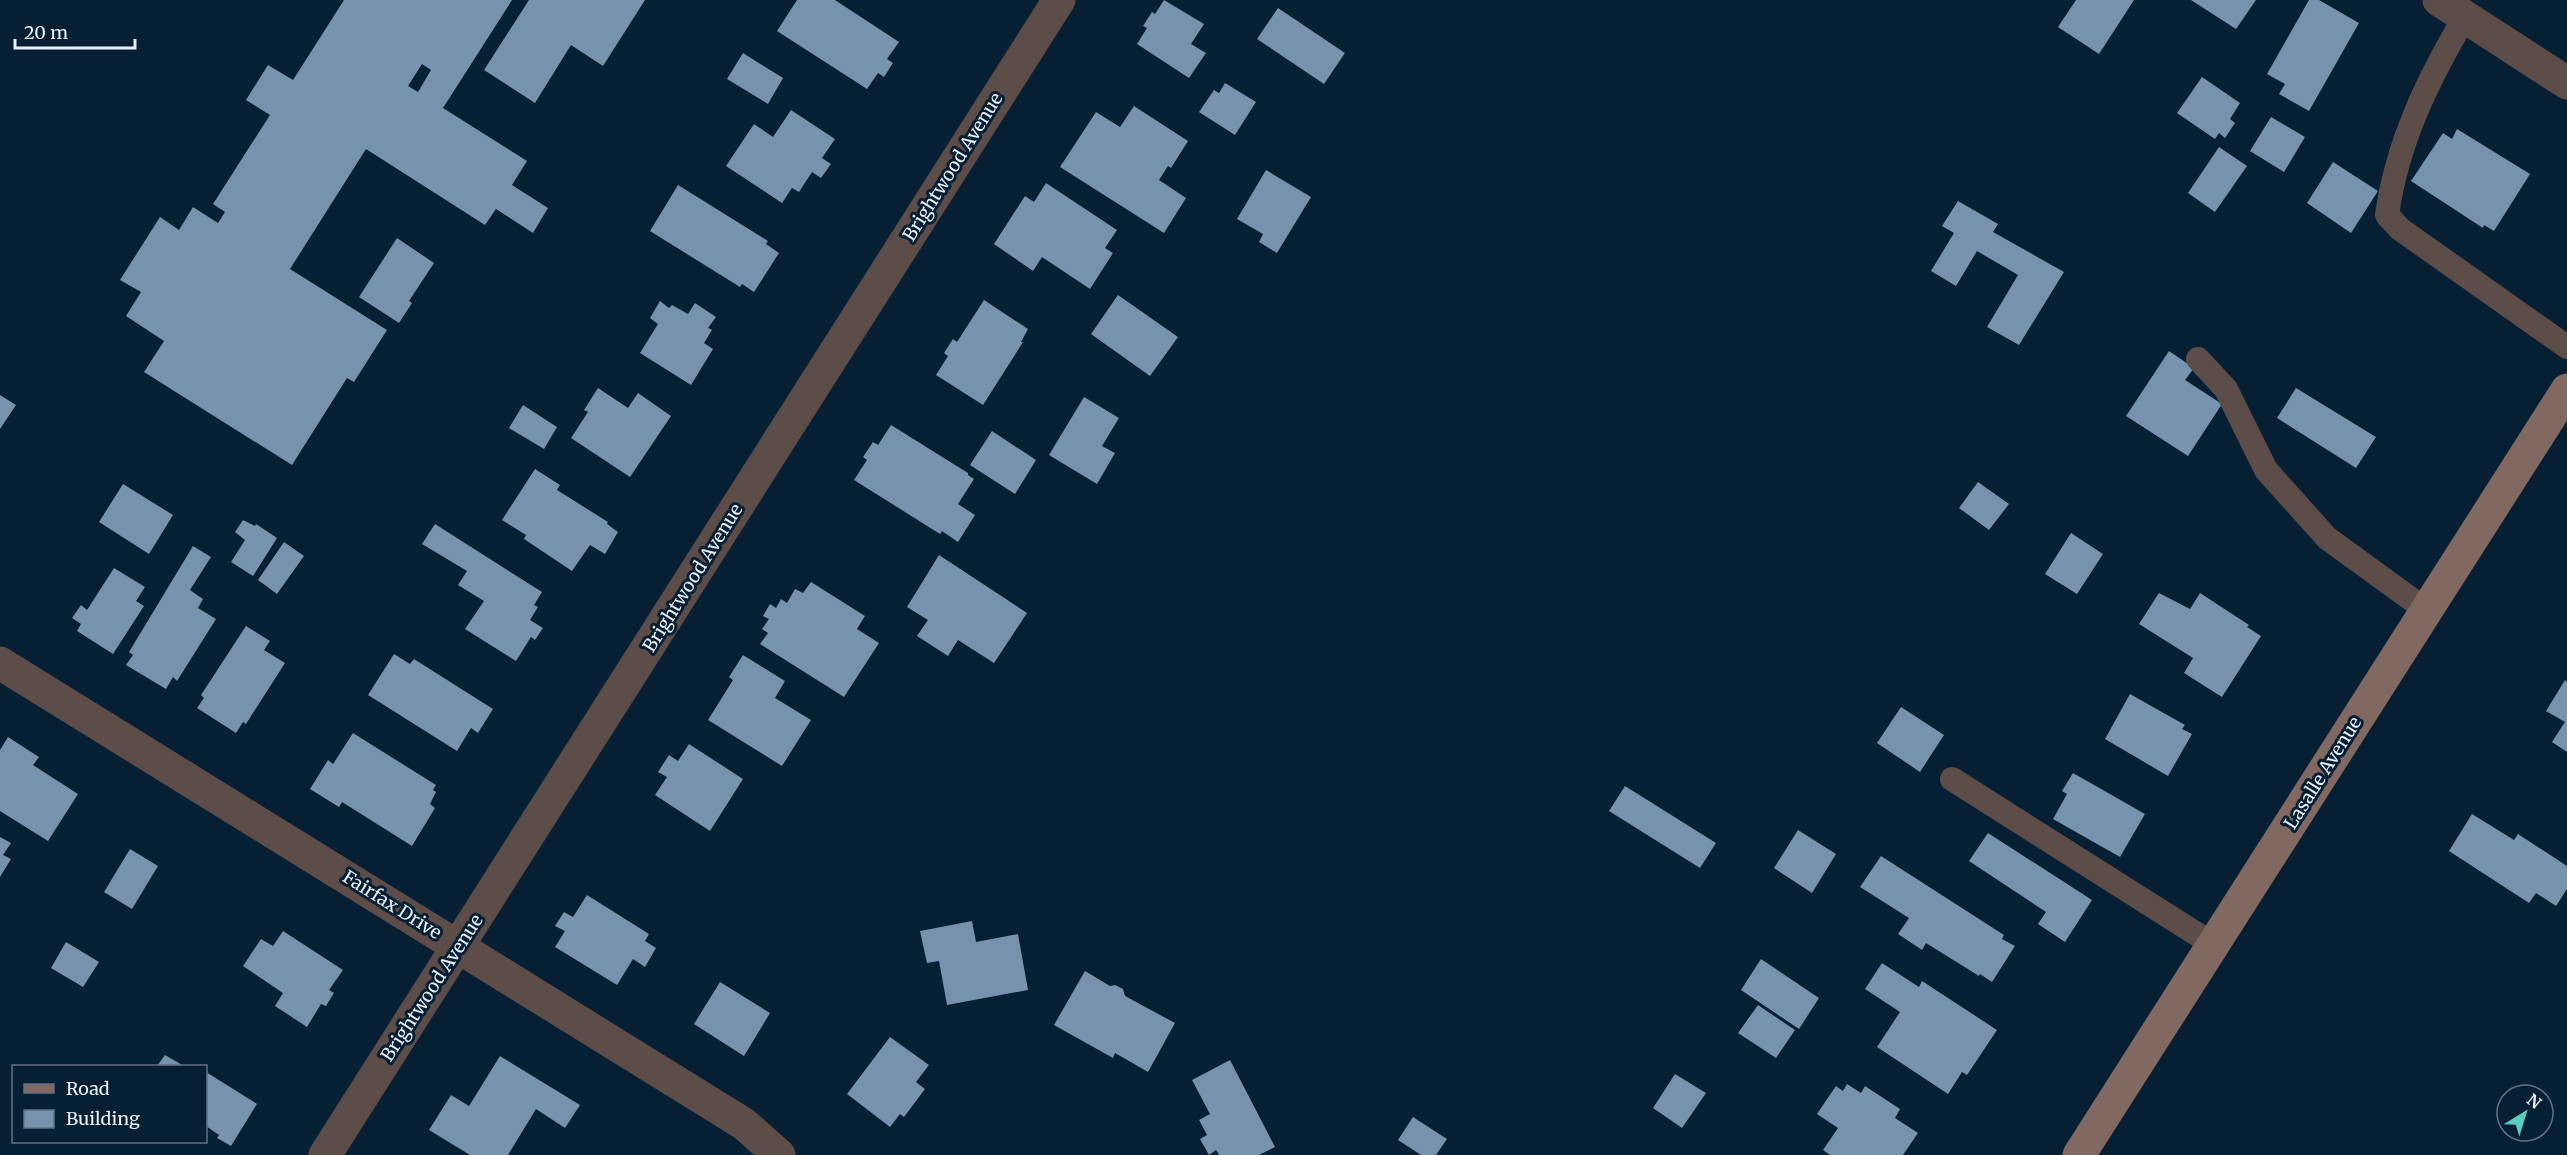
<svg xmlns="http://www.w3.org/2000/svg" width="2567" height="1155" font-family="Merriweather,serif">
  <rect width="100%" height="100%" fill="#061f33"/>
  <path fill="#7792ac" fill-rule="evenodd" d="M344,0H512L443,108L527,161L512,185L548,208L533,233L496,209L485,225L366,149L290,269L387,330L354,382L347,378L292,465L144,372L164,341L126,316L141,292L120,280L160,217L179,230L193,207L218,223L225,212L213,204L270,115L246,100L268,65L293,80ZM422,64L431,70L418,92L408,86Z
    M529,0H645L603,66L571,45L535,103L484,70Z
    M797,0H835L899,42L887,59L893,63L884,77L878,73L867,89L777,31Z
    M1164,0L1204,24L1191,44L1206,53L1189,78L1137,44L1147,28L1143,26L1152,12L1155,14Z
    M2076,0H2134L2099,54L2058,27Z
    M2191,0H2256L2236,29Z
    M2309,0H2319L2359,23L2309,111L2279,94L2285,84L2267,74Z
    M1278,8L1345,53L1324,84L1257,39Z
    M743,53L783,78L768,104L727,79Z
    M2202,77L2240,103L2230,119L2235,123L2225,138L2219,133L2215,139L2177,113Z
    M1225,83L1256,102L1235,135L1199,112L1214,90L1219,93Z
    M1134,106L1188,141L1171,168L1168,166L1159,180L1186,198L1164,233L1060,167L1096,112L1120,127Z
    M791,110L835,139L822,158L831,164L821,178L812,172L799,192L792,188L782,203L726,166L754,124L773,137Z
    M2271,117L2305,137L2284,172L2250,151Z
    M2457,129L2530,174L2494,231L2484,225L2483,228L2411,181L2443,133L2452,139Z
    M2219,147L2247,166L2215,212L2188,193Z
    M2333,162L2378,191L2351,233L2307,203Z
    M1266,170L1311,197L1277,253L1259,242L1263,234L1237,219Z
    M1046,183L1117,230L1105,248L1113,253L1090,289L1042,257L1033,271L994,244L1025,196L1034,202Z
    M678,185L768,241L766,244L779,253L754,292L742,284L740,287L650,231Z
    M1958,201L1998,224L1993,232L2064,272L2019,345L1987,327L2018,275L1977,251L1956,286L1931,271L1954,233L1942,226Z
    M397,238L434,263L409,301L412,303L399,323L359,297Z
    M1118,295L1178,337L1150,376L1091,334Z
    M984,300L1028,329L1021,342H1023L983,405L936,375L948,356L944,353L953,339L957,342Z
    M660,301L669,308L672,305L688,314L695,303L716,317L708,328L712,330L704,343L713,349L691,385L640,353L658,324L650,318Z
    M2169,351L2194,368L2185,380L2222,404L2188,456L2126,416Z
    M598,388L628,408L638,393L671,416L630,477L571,438L588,412L584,410Z
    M2296,388L2376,437L2356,468L2277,418Z
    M0,395L16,405L0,429Z
    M1084,397L1119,418L1102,446L1115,453L1097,484L1049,455Z
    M523,405L557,427L544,449L509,428Z
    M891,425L968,473V475L974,479L958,504L975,515L958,542L942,531L940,534L854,480L867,460L863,457L873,442L878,445Z
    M992,431L1036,460L1015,494L970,465Z
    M535,469L560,485L557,490L608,522L607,524L618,532L605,554L590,545L572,571L524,539L526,535L502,520Z
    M1978,482L2009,504L1989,530L1959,508Z
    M123,484L173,515L149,554L99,522Z
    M243,520L255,526L256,524L277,538L253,576L231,562L245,540L235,532Z
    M435,524L542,592L534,605L538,607L530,620L543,628L535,640L531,637L516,661L465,629L484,601L458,585L467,571L422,544Z
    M2071,533L2103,554L2077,594L2045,574Z
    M284,542L304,556L277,594L258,580Z
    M193,546L211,557L190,590L203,599L198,608L216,619L177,681L173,677L166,689L126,665L133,655L129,652Z
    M939,555L1027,613L994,663L958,640L948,656L917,636L928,620L907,607Z
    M114,568L145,587L136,601L144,606L113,654L77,631L81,624L72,618L81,605L87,610Z
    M811,582L865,616L857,629L879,643L844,697L760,644L768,633L762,629L769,619L763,616L770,604L776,608L781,599L787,603L795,589L803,593Z
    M2159,593L2190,609L2200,593L2249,625L2247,627L2261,636L2222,697L2184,673L2193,658L2139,624Z
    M246,626L270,641L264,650L285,663L246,724L243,722L236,733L197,708L204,698L201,695Z
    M394,654L410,664L414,659L493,709L478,733L471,728L457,751L368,695Z
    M743,655L785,681L775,698L811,720L782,766L708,720L733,680L729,677Z
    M2565,680L2567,682V752L2552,742L2565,722L2546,711Z
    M2130,694L2185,725L2182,729L2192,734L2168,776L2105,739Z
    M1901,707L1944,735L1920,772L1877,743Z
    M353,733L436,785L433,790L436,792L430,804L435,808L412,846L342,802L339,807L310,789L328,760L333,764Z
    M8,737L39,757L33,765L78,794L48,841L0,811V750Z
    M689,744L743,779L710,831L655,795L667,777L658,772L669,755L678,761Z
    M2073,773L2145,814L2120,857L2053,819L2067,794L2062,791Z
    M1625,786L1716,843L1700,868L1609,811Z
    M2472,814L2514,840L2518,834L2567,866V889L2556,906L2536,893L2529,903L2449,851Z
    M1798,830L1836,854L1812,893L1774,868Z
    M1988,833L2092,900L2065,942L2038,924L2046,912L1969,861Z
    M0,837L11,843L3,855L11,859L0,877Z
    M130,849L158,866L132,909L104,892Z
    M1881,856L2004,935L2002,939L2015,946L1992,982L1980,974L1979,976L1926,943L1922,950L1898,934L1909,918L1860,887Z
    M587,895L649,934L645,941L656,948L645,967L633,959L617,985L555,947L565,931L555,926L564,912L573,917Z
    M972,921L976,942L1018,934L1028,990L947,1005L939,961L927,963L920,931Z
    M283,931L343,970L329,990L334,993L326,1006L321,1004L307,1027L275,1006L283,993L243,966L261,939L273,946Z
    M66,942L99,962L83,987L51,968Z
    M1761,959L1819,998L1799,1029L1741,990Z
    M1882,963L1919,987L1922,981L1997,1030L1967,1075L1962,1072L1948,1094L1877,1047L1900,1012L1865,989Z
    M1085,971L1110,986L1115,985L1123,989L1125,996L1175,1023L1148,1072L1115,1053L1113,1058L1054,1025Z
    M720,982L770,1013L744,1056L694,1024Z
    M1758,1005L1795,1030L1776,1058L1738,1033Z
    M890,1037L929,1065L916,1082L925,1089L904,1117L900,1114L890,1127L847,1094Z
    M165,1055L184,1066H157Z
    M500,1056L580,1105L565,1128L536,1109L508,1155H470L429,1130L451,1095L469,1106Z
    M1230,1060L1275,1147L1259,1155H1219L1216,1150L1209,1155L1200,1139L1207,1135L1199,1120L1210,1114L1192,1080Z
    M206,1072L257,1104L231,1146L217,1138L219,1135L206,1126Z
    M1675,1074L1706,1093L1682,1128L1653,1108Z
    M1847,1084L1861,1093L1865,1086L1900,1109L1895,1118L1918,1133L1903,1155H1830L1823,1150L1838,1128L1817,1114L1836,1086L1843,1091Z
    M1413,1117L1447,1139L1436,1155H1421L1398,1140Z"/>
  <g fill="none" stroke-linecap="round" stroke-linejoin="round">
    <path stroke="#5d4d49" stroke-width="24" d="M2465,17C2428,79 2397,143 2387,215L2400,229L2567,347
      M2198,359L2226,389L2266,470L2327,538L2426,610
      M1952,779L2214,945"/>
    <path stroke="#5d4d49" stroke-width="33" d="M2439,0L2567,83
      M0,663L744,1124L779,1155
      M325,1155L1059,0"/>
    <path stroke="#816861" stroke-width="33" d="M2079,1155L2567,390"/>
  </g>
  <g text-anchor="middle" stroke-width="6" stroke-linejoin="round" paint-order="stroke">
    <g font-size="18" fill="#e6f1fd" stroke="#061f33">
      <text transform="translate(953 167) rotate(-58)" y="6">Brightwood Avenue</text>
      <text transform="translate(693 578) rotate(-58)" y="6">Brightwood Avenue</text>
      <text transform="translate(2323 773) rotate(-58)" y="6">Lasalle Avenue</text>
      <text transform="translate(392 905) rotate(32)" y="6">Fairfax Drive</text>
      <text transform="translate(432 988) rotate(-57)" y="6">Brightwood Avenue</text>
    </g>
  </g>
  <rect x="12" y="1065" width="195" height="78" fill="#061f33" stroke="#607384" stroke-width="1.5"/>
  <rect x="24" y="1084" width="30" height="9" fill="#816861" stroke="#607384" stroke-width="1.5"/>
  <text x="66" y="1095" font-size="18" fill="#e6f1fd">Road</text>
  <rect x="24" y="1110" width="30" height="18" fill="#7792ac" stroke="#607384" stroke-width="1.5"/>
  <text x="66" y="1125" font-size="18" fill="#e6f1fd">Building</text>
  <g transform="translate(2525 1113) rotate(38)"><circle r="28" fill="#061f33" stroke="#607384" stroke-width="1.5"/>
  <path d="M0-4.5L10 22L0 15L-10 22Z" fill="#59cebe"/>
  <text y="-9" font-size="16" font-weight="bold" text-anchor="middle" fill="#e6f1fd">N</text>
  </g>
  <path d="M15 39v9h120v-9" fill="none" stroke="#e6f1fd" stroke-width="3"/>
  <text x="24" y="39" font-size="18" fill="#e6f1fd" stroke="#061f33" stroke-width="4.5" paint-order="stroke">20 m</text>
</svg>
